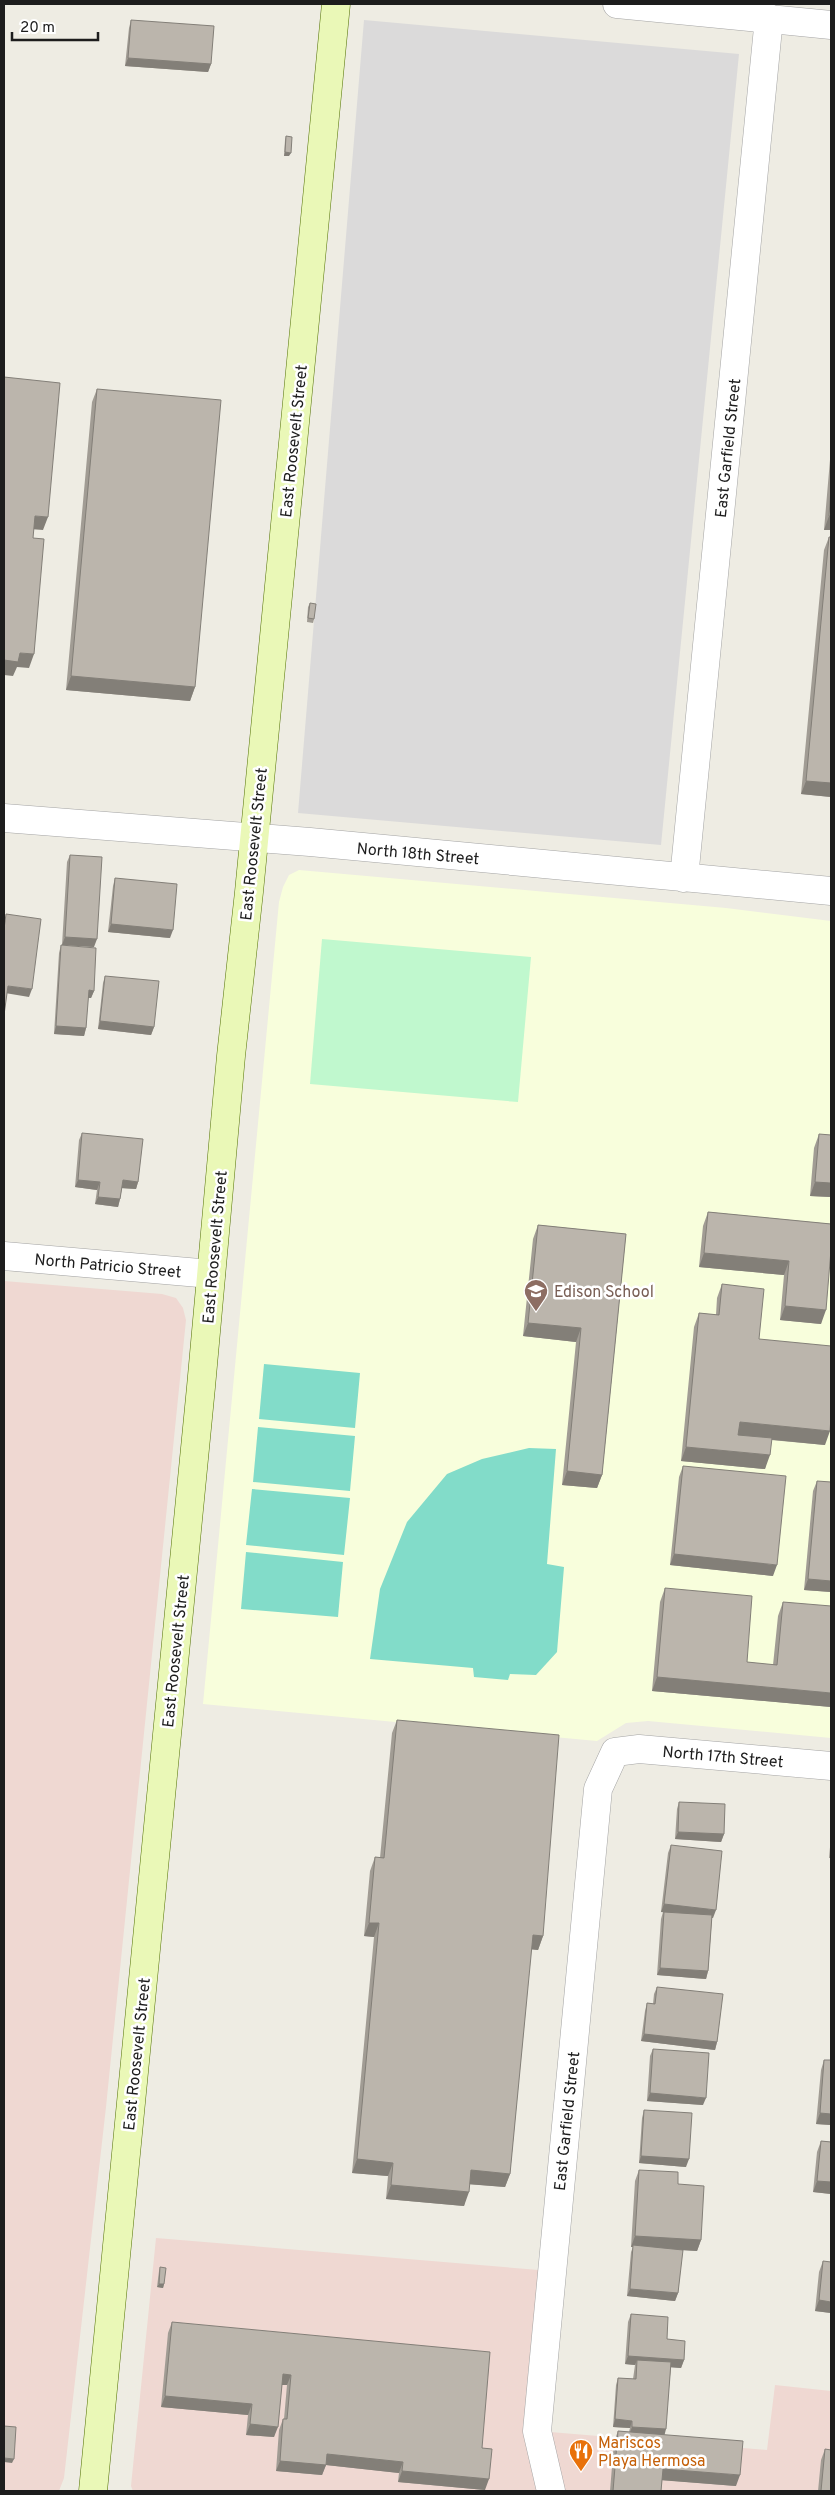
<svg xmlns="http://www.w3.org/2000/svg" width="835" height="2495" font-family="Overpass,sans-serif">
  <rect width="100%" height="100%" fill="#eeece3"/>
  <path fill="#dbdada" d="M364,20L739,54L661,845L298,813Z"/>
  <path fill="#efd8d2" d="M4,1281L162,1294L176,1298L183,1308L186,1320L106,2107L64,2478L59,2491H4Z
    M156,2238L551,2271L538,2431L767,2450L775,2385L831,2391V2491H133L131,2486Z"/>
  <path fill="#f8fedc" d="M299,870L726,908L831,921V1738L648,1721L626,1723L597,1741L203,1704L279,902L283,887L289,875Z"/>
  <path fill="#c0f8ce" d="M322,939L531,957L518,1102L310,1084Z"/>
  <path fill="#82dcc9" d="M264,1364L360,1373L355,1428L259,1419Z
    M258,1427L355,1436L350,1491L253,1482Z
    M529,1448L556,1449L547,1564L564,1567L557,1652L536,1675L510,1674L508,1680L474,1677L473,1668L370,1659L380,1589L407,1522L447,1474L482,1459Z
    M252,1489L350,1498L344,1555L246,1545Z
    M246,1552L343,1562L338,1617L241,1609Z"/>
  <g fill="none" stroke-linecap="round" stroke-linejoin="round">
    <g stroke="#a4a4a4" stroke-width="29">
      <path id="street" d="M617,4L831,25
        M4,818L310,842L831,891
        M684,878L769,18
        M4,1256L211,1274
        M551,2491L537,2431L598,1789L615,1752L639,1749L831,1766"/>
    </g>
    <g stroke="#547206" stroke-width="29">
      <path id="secondary" d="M93,2491L201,1387L231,1056L249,892L336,4"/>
    </g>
    <use href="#street" stroke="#fff" stroke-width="28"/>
    <use href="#secondary" stroke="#eaf8b7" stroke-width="28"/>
  </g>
  <path fill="#a19c94" d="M131,20L211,64L208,72L125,66L129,28Z
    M286,136L289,156H284L285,140Z
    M97,389L195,687L190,701L66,690L92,402Z
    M831,448V530H824Z
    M829,537H831V797L801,794L824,550Z
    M310,603L314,619L313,623L307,622L308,607Z
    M70,855L94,947L62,945L67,862Z
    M115,878L170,938L108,932L113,886Z
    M61,945L94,991L91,998H88L86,1028L84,1036L54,1034L59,953Z
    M105,976L154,1027L151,1035L98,1029L103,983Z
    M82,1133L138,1182L136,1189L122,1188L120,1199L118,1207L95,1204L97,1190L75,1187L79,1140Z
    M819,1134L831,1197L810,1196L814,1148Z
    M708,1212L831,1224V1261H830L821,1324L780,1320L784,1275L699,1267L703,1226Z
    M538,1225L626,1234L602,1475L597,1488L562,1485L576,1342L523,1336L533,1239Z
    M722,1284L759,1339L825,1445L771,1440L765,1469L681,1461L694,1327L699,1313L716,1315L717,1298Z
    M683,1466L773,1576L670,1565L679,1477Z
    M817,1481L831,1592L804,1590L813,1491Z
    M665,1588L747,1662L773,1665L778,1616L783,1602L831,1707L652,1691L660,1602Z
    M397,1720L543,1936L538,1950L531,1949L510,2174L505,2187L469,2184L464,2206L386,2199L388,2176L352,2173L374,1937L364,1936L370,1871L375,1857L380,1858L392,1733Z
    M679,1802L724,1834L721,1842L675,1839L677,1809Z
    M831,1836V1858H829Z
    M671,1845L713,1918H712L708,1971L706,1979L657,1975L661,1919L663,1912H661L668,1853Z
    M657,1987L717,2042L715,2050L641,2041L645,2011L647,2003L653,2004L654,1994Z
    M653,2049L703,2105L647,2101L650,2056Z
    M824,2060L831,2125L816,2124L821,2070Z
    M644,2110L686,2167L639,2163L642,2118Z
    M821,2141L831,2142V2194L813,2192L817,2152Z
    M639,2170L678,2184L701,2240L697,2251L682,2250L678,2293L675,2301L627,2296L631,2252L633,2247H631L635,2181Z
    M823,2261L831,2313L815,2311L819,2272Z
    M160,2267L164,2284L163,2288L157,2287L159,2271Z
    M631,2314L667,2339L684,2360L681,2368L671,2367L664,2435L736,2486L662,2480L661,2491H610L614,2442L618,2431L629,2432L630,2428L613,2427L616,2385L618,2378L633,2379L635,2365L625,2364L628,2322Z
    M172,2322L482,2448L485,2490L398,2482L399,2473L326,2465L322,2475L276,2471L279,2430L283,2419H284L287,2385H282L274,2437L246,2435L248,2415L161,2407L168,2333Z
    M825,2449L831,2491H818L821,2460Z"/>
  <path fill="#837f78" d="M128,58L211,64L208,72L125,66Z
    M285,152L291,153L289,156H284Z
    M35,516L48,517L43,530L30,529Z
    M829,516H831V530H824Z
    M20,653L34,654L29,668L17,667L13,676L4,675V660Z
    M71,676L195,687L190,701L66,690Z
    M806,781L831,783V797L801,794Z
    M111,924L173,930L170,938L108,932Z
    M65,937L97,939L94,947L62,945Z
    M8,986L32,989L29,997L5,993Z
    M89,990L94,991L91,998H86Z
    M100,1021L154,1027L151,1035L98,1029Z
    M56,1026L86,1028L84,1036L54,1034Z
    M78,1180L100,1182L97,1190L75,1187Z
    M123,1180L138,1182L136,1189L120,1188Z
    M815,1182L831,1183V1197L810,1196Z
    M98,1197L120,1199L118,1207L95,1204Z
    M704,1253L789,1261L784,1275L699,1267Z
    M785,1306L826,1310L821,1324L780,1320Z
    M528,1323L581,1328L576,1342L523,1336Z
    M740,1422L830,1431L825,1445L735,1436Z
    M686,1447L770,1455L765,1469L681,1461Z
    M567,1471L602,1475L597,1488L562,1485Z
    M674,1554L777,1565L773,1576L670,1565Z
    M808,1579L831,1581V1592L804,1590Z
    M657,1677L831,1693V1707L652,1691Z
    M678,1832L724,1834L721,1842L675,1839Z
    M664,1904L716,1910L713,1918L661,1912Z
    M369,1923H379L374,1937L364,1936Z
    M533,1935L543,1936L538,1950L528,1949Z
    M660,1968L708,1971L706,1979L657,1975Z
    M644,2034L717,2042L715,2050L641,2041Z
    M650,2093L706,2098L703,2105L647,2101Z
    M820,2113L831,2114V2125L816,2124Z
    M641,2156L689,2159L686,2167L639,2163Z
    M357,2159L393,2163L388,2176L352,2173Z
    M471,2170L510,2174L505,2187L466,2184Z
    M817,2181L831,2182V2194L813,2192Z
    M391,2185L469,2192L464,2206L386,2199Z
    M635,2236L701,2240L697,2251L633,2247V2245V2247H631Z
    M159,2284H164L163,2288L157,2287Z
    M630,2289L678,2293L675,2301L627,2296Z
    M819,2300L831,2302V2313L815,2311Z
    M628,2356L684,2360L681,2368L637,2365V2360L635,2365L625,2364Z
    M283,2374L291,2375L287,2385H279Z
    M165,2396L252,2404L248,2415L161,2407Z
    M615,2419L632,2421L630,2428L613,2427Z
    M250,2424L278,2427L274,2437L246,2435Z
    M632,2427L666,2429L664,2437L629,2435Z
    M327,2454L403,2462L399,2473L326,2465L322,2475L276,2471L280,2461Z
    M4,2458L14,2459L12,2463L4,2462Z
    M663,2469L740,2475L736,2486L659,2480Z
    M402,2471L489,2479L485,2490L398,2482Z"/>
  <path fill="#bbb5ac" stroke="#837f78" d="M131,20L214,26L211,64L128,58Z
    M286,136L292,137L291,153L285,152Z
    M4,377L60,383L48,517L35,516L33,538L44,539L34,654L20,653L18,662L4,660Z
    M97,389L221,400L195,687L71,676Z
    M831,488V516H829Z
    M829,537H831V783L806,781Z
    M310,603L316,604L314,619L308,618Z
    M70,855L102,857L97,939L65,937Z
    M115,878L177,884L173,930L111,924Z
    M6,914L41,919L32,989L8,986L4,1015V929Z
    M61,945L96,948L94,991L89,990L86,1028L56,1026Z
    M105,976L159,981L154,1027L100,1021Z
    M82,1133L143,1139L138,1182L123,1180L120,1199L98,1197L100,1182L78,1180Z
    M819,1134L831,1135V1183L815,1182Z
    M708,1212L831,1224V1250L826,1310L785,1306L789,1261L704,1253Z
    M538,1225L626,1234L602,1475L567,1471L581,1328L528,1323Z
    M722,1284L764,1289L759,1339L831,1346V1417L830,1431L740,1422L738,1435L772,1438L770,1455L686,1447L699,1313L719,1315Z
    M683,1466L786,1476L777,1565L674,1554Z
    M817,1481L831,1482V1581L808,1579Z
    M665,1588L752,1596L747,1662L777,1665L783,1602L831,1606V1693L657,1677Z
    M397,1720L559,1735L543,1936L533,1935L510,2174L471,2170L469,2192L391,2185L393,2163L357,2159L379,1923H369L375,1857L384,1858Z
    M679,1802L725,1804L724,1834L678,1832Z
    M671,1845L722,1851L716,1910L664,1904Z
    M664,1912L712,1915L708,1971L660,1968Z
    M657,1987L723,1994L717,2042L644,2034L647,2003L655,2004Z
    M653,2049L709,2053L706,2098L650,2093Z
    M824,2060H831V2114L820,2113Z
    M644,2110L692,2113L689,2159L641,2156Z
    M821,2141L831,2142V2182L817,2181Z
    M639,2170L678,2172V2184L704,2186L701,2240L635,2236Z
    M633,2245L683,2250L678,2293L630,2289Z
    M823,2261L831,2262V2302L819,2300Z
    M160,2267L166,2268L164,2284H159Z
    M631,2314L668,2317L667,2339L685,2341L684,2360L628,2356Z
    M172,2322L490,2352L482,2448L492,2449L489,2479L402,2471L403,2462L327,2454L326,2465L280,2461L283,2419H287L291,2375L283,2374L278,2427L250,2424L252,2404L165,2396Z
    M637,2360L671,2362L666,2429L632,2427V2421L615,2419L618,2378L636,2379Z
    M4,2426L16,2427L14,2459L4,2458Z
    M618,2431L743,2441L740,2475L663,2469L661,2491H613Z
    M825,2449L831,2450V2491H821Z"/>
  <defs>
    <g id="school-pin" transform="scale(1.25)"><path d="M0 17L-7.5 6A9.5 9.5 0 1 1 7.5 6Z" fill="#8d6e63" stroke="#fff"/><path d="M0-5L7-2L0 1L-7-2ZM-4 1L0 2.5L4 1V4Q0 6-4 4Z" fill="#fff"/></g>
    <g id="restaurant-pin" transform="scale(1.25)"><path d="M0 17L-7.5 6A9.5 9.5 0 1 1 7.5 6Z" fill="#e8710a" stroke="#fff"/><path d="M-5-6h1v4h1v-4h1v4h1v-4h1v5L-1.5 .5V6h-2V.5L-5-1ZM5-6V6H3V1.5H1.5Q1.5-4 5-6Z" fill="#fff"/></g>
  </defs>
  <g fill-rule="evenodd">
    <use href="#school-pin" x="536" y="1291"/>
    <use href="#restaurant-pin" x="581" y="2451"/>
  </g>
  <g text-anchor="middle" stroke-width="5" stroke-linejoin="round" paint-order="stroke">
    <g font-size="16" fill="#1d1d1d" stroke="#fff">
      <text transform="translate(293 441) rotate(-84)" y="6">East Roosevelt Street</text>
      <text transform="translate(727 448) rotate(-84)" y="6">East Garfield Street</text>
      <text transform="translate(253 844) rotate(-84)" y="6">East Roosevelt Street</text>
      <text transform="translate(418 853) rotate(5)" y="6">North 18th Street</text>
      <text transform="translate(214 1247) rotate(-85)" y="6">East Roosevelt Street</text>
      <text transform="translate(108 1265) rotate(5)" y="6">North Patricio Street</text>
      <text transform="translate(175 1651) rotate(-84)" y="6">East Roosevelt Street</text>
      <text transform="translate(723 1756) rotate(5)" y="6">North 17th Street</text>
      <text transform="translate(136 2054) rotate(-84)" y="6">East Roosevelt Street</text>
      <text transform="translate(566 2121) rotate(-84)" y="6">East Garfield Street</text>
    </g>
    <g font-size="16" fill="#785e54" stroke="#fff" text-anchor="start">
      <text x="554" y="1297">Edison School</text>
    </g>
    <g font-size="16" fill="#c56008" stroke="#fff" text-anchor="start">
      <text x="598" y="2448">Mariscos<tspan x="598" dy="18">Playa Hermosa</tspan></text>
    </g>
  </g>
  <rect width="835" height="2495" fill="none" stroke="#1d1d1d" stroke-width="10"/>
  <path d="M12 32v8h86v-8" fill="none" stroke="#1d1d1d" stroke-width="2.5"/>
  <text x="20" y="32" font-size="15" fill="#1d1d1d" stroke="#ffffff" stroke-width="4" paint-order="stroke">20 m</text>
</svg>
